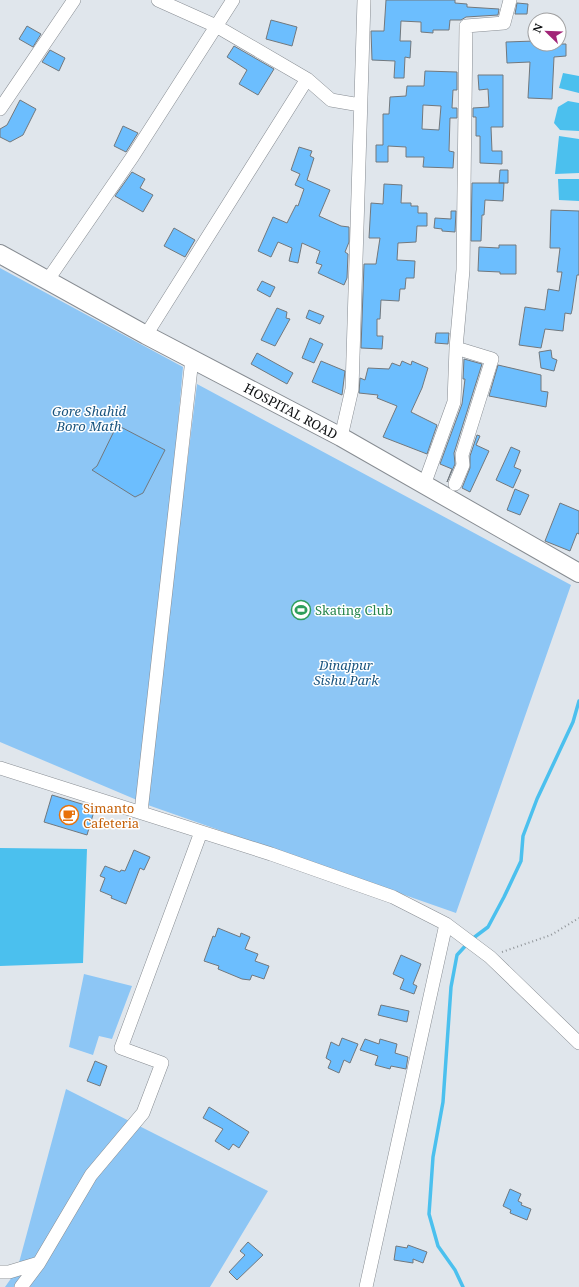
<svg xmlns="http://www.w3.org/2000/svg" width="579" height="1287" font-family="'Noto Serif',serif">
  <rect width="100%" height="100%" fill="#e0e6ec"/>
  <path fill="#8dc6f5" d="M0,268L183,367L144,803L0,742Z
    M197,384L571,585L456,913L145,804Z
    M84,974L132,986L112,1039L99,1036L93,1055L69,1047Z
    M66,1089L268,1191L210,1287H5L17,1270Z"/>
  <path fill="#4bc0ee" d="M563,73L579,76V93L559,88Z
    M568,101L579,103V131L560,130L554,123L558,107Z
    M559,136L579,139V173L555,174Z
    M558,179H579V201L559,200Z
    M0,848L87,849L83,963L0,966Z"/>
  <g fill="none" stroke-linecap="round" stroke-linejoin="round">
    <path stroke="#4bc0ee" stroke-width="3.5" d="M472,939L488,927L504,897L521,861L523,836L537,799L573,722L579,701
      M463,1287L455,1270L438,1246L429,1214L433,1157L443,1102L451,987L457,955L468,943"/>
  </g>
  <path fill="#6cbefe" stroke="#72787d" fill-rule="evenodd" d="M386,0H455V3L467,4V7L499,9L498,15L466,17L461,20H450L449,30H433V33L421,32V22L401,21L400,41H411L410,58L405,57L404,78H394L395,61L372,60L371,31H384Z
    M517,3L528,4L527,14H515Z
    M271,20L297,27L292,46L266,39Z
    M27,26L41,34L33,47L19,39Z
    M535,41V44H566V56L554,57L552,99L528,98L530,62L507,63L506,42Z
    M234,46L274,69L258,95L239,84L247,70L227,57Z
    M50,50L65,58L59,71L42,62Z
    M425,71L457,72V90H453L452,108H457V118H450L449,151L454,152L453,168L423,167L424,157H406V147L388,146V162H376V145H383V114H389L390,97L406,96L407,86H424ZM423,105L441,106L439,130L422,129Z
    M478,75H503V127H491L492,151H502V164L480,163V136H476V117H473V108L489,107L488,89L479,90Z
    M20,100L36,109L23,135L10,142L0,137V129L7,125Z
    M123,126L138,133L126,152L114,146Z
    M299,147L312,151L310,156L314,158L307,180L330,190L319,216L341,226L349,227V242L345,252L348,254L347,278L344,285L318,273L322,265L316,263L320,251L302,243L298,263L289,261L292,248L278,242L271,257L258,251L273,217L287,223L296,205L298,206L304,189L295,185L300,174L291,170Z
    M500,170H508V183H499Z
    M132,172L145,179L140,188L153,195L143,212L115,196Z
    M472,183H504L503,201L485,200L484,215H482L481,241H471Z
    M384,184L402,185L401,203H411V206H418V213H427V226H417L416,242L398,243L397,260L415,261L414,278H406L405,289H400L399,301L381,300L380,319H377V336H383L382,349L361,348L364,264H376L380,238H369L371,203L383,204Z
    M551,210L579,211V275H577L572,310L571,314L565,313L563,331L545,329L541,348L519,345L525,307L545,310L548,289L559,291L562,272H557L560,248H550Z
    M451,211H456L455,232L442,231V229L434,228L435,218L451,219Z
    M174,228L195,240L185,257L164,246Z
    M499,245H516V274H500V272L478,271L479,247L499,248Z
    M262,281L275,287L270,297L257,290Z
    M277,308L287,312L286,318L290,319L275,346L261,340Z
    M309,310L324,316L320,324L306,318Z
    M436,333H449L448,344L435,343Z
    M310,338L323,344L314,363L302,358Z
    M551,350L552,358L557,360L554,371L541,368L539,352Z
    M257,353L293,373L287,384L251,364Z
    M464,359L482,364L454,453L455,464L447,482L452,469L440,464L462,404L465,379H463Z
    M321,361L345,371L342,395L312,382Z
    M402,361L411,365L412,361L428,368L422,388L411,412L437,425L427,454L383,437L397,406L377,398L378,395L359,393L360,378L365,380L368,368L389,369L392,363L400,366Z
    M498,365L541,375V391L548,392L546,407L489,396Z
    M117,425L165,450L143,493L135,497L92,470L97,466Z
    M477,435L480,436L476,445L489,451L470,492L462,488L470,468V456Z
    M511,447L520,451L514,467L521,470L513,488L496,480Z
    M515,489L529,495L520,515L507,510Z
    M560,503L579,511V534L577,533L570,551L545,541Z
    M52,795L95,808L87,835L44,822Z
    M134,850L150,857L144,870L140,868L126,904L111,898L112,896L100,891L105,878L100,876L105,866L120,872L121,870L125,871Z
    M218,928L240,937L241,933L250,937L245,949L258,954L255,961L269,966L264,979L252,975L250,980L242,979L218,969L219,966L204,961L213,936L215,937Z
    M401,955L421,964L413,984L417,986L414,994L400,989L404,979L393,974Z
    M381,1005L409,1011L407,1022L378,1015Z
    M342,1038L358,1044L350,1063L344,1060L339,1073L328,1068L331,1061L326,1058L331,1042L339,1046Z
    M365,1039L379,1044L380,1039L397,1044L395,1053L408,1057L406,1069L391,1066L390,1069L375,1065L378,1056L360,1050Z
    M95,1061L107,1066L100,1086L87,1081Z
    M209,1107L249,1132L239,1148L233,1144L229,1150L215,1141L223,1129L203,1118Z
    M510,1189L521,1194L518,1201L522,1203L521,1205L531,1209L527,1220L510,1213L511,1210L503,1206Z
    M248,1242L263,1255L237,1280L229,1272L245,1255L240,1251Z
    M408,1245L427,1252L423,1263L413,1259V1263L394,1260L396,1246L407,1248Z"/>
  <g fill="none" stroke-linecap="round" stroke-linejoin="round">
    <g stroke="#878c92" stroke-width="14">
      <path id="minor" d="M158,0L216,26L307,79L331,100L360,105
        M0,109L74,0
        M47,281L133,156L233,0
        M146,335L307,79
        M341,437L352,389L364,0
        M455,484L463,465L462,455L492,359L456,348
        M424,485L454,402L456,348L463,270L466,26L504,23L510,0
        M0,768L271,854L393,897L446,924L490,957L579,1043
        M141,812L192,359
        M0,1272H9L39,1263L91,1175L143,1113L162,1063L121,1048L201,832
        M21,1287L39,1263
        M366,1287L446,924"/>
    </g>
    <g stroke="#878c92" stroke-width="20">
      <path id="secondary" d="M0,254L146,335L341,437L579,573"/>
    </g>
    <path stroke="#8f9498" stroke-width="2" stroke-dasharray="1 3" stroke-linecap="butt" d="M502,952L551,935L579,918"/>
    <use href="#minor" stroke="#fff" stroke-width="13"/>
    <use href="#secondary" stroke="#fff" stroke-width="18"/>
  </g>
  <defs>
    <g id="stadium-ring" transform="scale(1)"><circle r="9.5" fill="#fff" stroke="#2e9e5b" stroke-width="1.5"/><path d="M0-5a6.5 5 0 1 0 0 10a6.5 5 0 1 0 0-10ZM-3.5-1.8h7v3.6h-7Z" fill="#2e9e5b"/></g>
    <g id="cafe-ring" transform="scale(1)"><circle r="9.5" fill="#fff" stroke="#e8710a" stroke-width="1.5"/><path d="M-5.5-4.5H6V0H3Q3 3.5 0 3.5H-2.5Q-5.5 3.5-5.5 0ZM3-3.2v2h1.7v-2ZM-6 4.5H4V6H-6Z" fill="#e8710a"/></g>
  </defs>
  <g fill-rule="evenodd">
    <use href="#stadium-ring" x="301" y="610"/>
    <use href="#cafe-ring" x="69" y="815"/>
  </g>
  <g text-anchor="middle" stroke-width="3" stroke-linejoin="round" paint-order="stroke">
    <g font-size="13" font-style="italic" fill="#19547e" stroke="#fff">
      <text x="89" y="416">Gore Shahid<tspan x="89" dy="15">Boro Math</tspan></text>
      <text x="346" y="670">Dinajpur<tspan x="346" dy="15">Sishu Park</tspan></text>
    </g>
    <g font-size="13" fill="#0e1012" stroke="#fff">
      <text transform="translate(291 411) rotate(28)" y="5">HOSPITAL ROAD</text>
    </g>
    <g font-size="13" fill="#27864d" stroke="#fff" text-anchor="start">
      <text x="315" y="615">Skating Club</text>
    </g>
    <g font-size="13" fill="#c56008" stroke="#fff" text-anchor="start">
      <text x="83" y="813">Simanto<tspan x="83" dy="15">Cafeteria</tspan></text>
    </g>
  </g>
  <g transform="translate(547 32) rotate(293)"><circle r="19" fill="#ffffff" stroke="#9f9fa0"/>
  <path d="M0-3L7 15L0 10L-7 15Z" fill="#a22578"/>
  <text y="-6" font-size="11" font-weight="bold" text-anchor="middle" fill="#0e1012">N</text>
  </g>
</svg>
